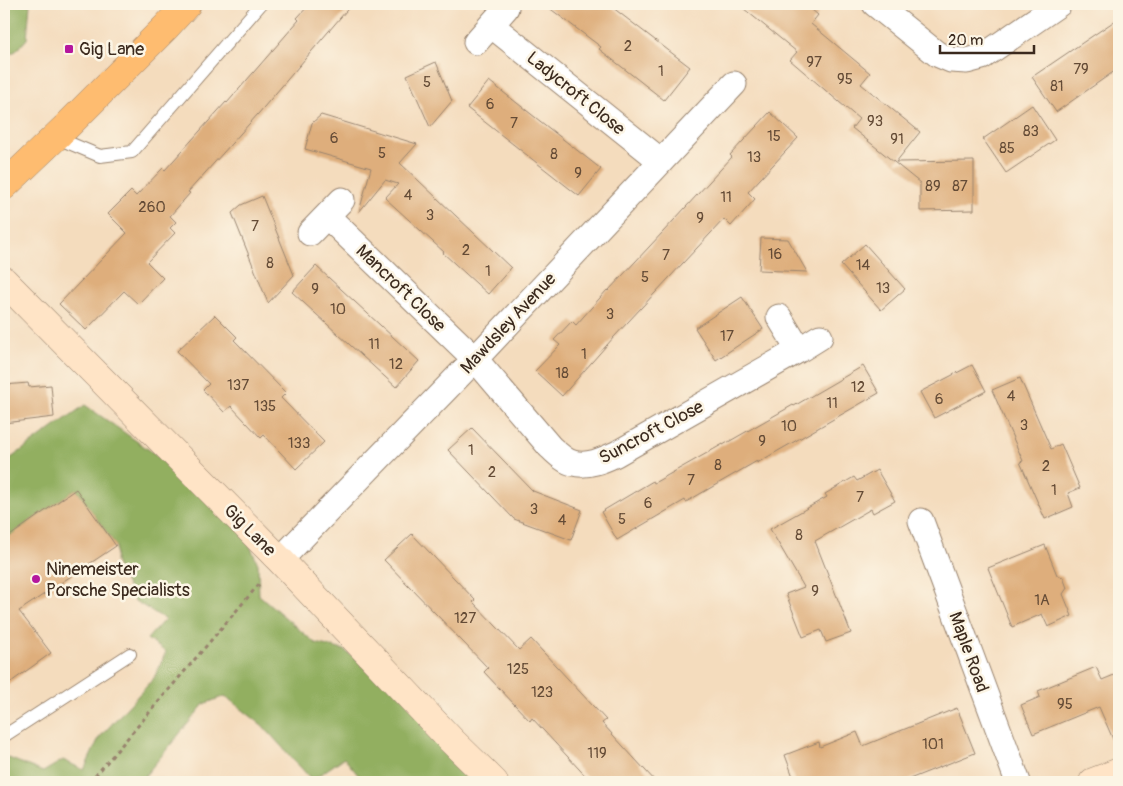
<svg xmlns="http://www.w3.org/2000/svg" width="1123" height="786" font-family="Pangolin,sans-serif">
  <rect width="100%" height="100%" fill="#fcf5e5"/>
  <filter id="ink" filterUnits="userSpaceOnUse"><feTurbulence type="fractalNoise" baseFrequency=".02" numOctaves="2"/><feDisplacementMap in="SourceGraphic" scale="10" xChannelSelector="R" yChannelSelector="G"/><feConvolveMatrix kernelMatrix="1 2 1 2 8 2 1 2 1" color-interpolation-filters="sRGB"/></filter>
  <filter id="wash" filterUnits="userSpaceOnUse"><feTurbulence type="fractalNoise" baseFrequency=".0096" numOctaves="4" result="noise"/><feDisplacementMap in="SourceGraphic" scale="20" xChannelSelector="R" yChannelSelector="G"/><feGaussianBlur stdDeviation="1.12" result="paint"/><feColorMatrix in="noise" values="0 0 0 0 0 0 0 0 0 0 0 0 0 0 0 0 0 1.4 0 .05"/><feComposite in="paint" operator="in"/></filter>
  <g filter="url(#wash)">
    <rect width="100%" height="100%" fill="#f4dcbd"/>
    <path fill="#92af61" stroke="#666c40" d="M4,4H30L27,39L16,51L4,56Z
      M85,405L155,454L246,536L258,564L259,595L315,643L344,650L395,687L483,782H364L344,758L312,780L262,725L225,696L204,704L140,782H4V756L43,772L63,760L84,770L99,738L154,678L166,652L147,639L165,619L135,601L115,562L116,546L76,489L4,540V463Z"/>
    <g id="blocks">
      <path fill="#deae7c" d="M310,4H352L258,114L188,192L190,193L170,216L176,222L170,228L175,233L147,262L163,278L138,304L124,291L86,330L59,304L127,233L108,214L131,191L136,196L163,168L165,170L226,102L227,103L299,20L297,18Z
        M544,4H608L690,67L664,100L599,49L601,47Z
        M738,4H805L818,15L811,24L870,73L861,84L920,132L896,162L974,161V210L920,211V183L852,128L859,119L790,60L797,52Z
        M1119,18V68L1056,112L1032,77Z
        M436,62L452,101L430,127L407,75Z
        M489,81L601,169L579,196L467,108Z
        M1032,105L1055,140L1006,173L983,139Z
        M770,112L798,138L748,192L755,199L731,226L724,219L614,337L562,396L535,371L560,345L554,340L572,321L576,325L607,290L608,291L663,232L732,157L730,155Z
        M321,115L417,144L400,163L511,268L488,294L443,253L444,252L385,198L398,184L385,180L359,212L371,168L305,149L312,123Z
        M262,196L294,275L268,303L232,213L241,205Z
        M761,238L788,239L807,272L759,270Z
        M865,244L905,289L881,310L841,265Z
        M316,266L419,361L396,387L292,292Z
        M742,297L763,329L716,360L695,328Z
        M215,315L237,337L234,340L286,393L281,398L324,442L296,469L264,435L261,438L231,406L224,412L203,390L209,384L177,351Z
        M972,365L986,391L934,418L920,392Z
        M863,366L879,393L757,463V461L686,502L685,500L617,540L601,512L653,481L654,483L723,444V445L793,405L794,406Z
        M1020,378L1051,449L1061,444L1080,488L1068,493L1073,507L1045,519L1020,462L1023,461L992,390Z
        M28,383L29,387L51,385L54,417L4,423V385Z
        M472,428L533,491L582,510L571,540L514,519L448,450Z
        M877,470L895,501L873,513L871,509L815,541L851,633L826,642L821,630L803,637L786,594L804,587L770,529L827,497L825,494L854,477L857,481Z
        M76,489L116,546L19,611L51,653L4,687V540Z
        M412,534L475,600L473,602L519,650L531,639L606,720L602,723L656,782H591L532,718L530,721L484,672L488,668L384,560Z
        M1045,545L1057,575L1063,577L1067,588L1063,594L1072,616L1048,627L1042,614L1012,627L988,568Z
        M1096,667L1102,680L1119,673V753L1099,707L1033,734L1021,705L1040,697L1038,691Z
        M957,708L975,753L902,782H795L785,755L819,742L820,747L857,732L863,746Z"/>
    </g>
  </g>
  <g filter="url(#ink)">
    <use href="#blocks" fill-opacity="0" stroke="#98836e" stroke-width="1"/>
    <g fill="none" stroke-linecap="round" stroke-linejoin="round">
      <g stroke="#98836e" stroke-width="14">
        <path id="lane" d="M55,137L100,156L132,152L261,4
          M4,736L130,654"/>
      </g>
      <g stroke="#98836e" stroke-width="27">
        <path id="street" d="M875,4L937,54L951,60L967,61L982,57L1059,4
          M491,25L661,161
          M476,42L506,8
          M327,216L475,359L550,447C556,452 564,461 573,463C588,467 603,460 616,454L799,350
          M310,233L342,200
          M779,317L799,350L820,337
          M921,521L1018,782
          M280,560L475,359L734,84"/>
      </g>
      <g stroke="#98836e" stroke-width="29">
        <path id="secondary" d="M4,281L280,560L451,740L494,782
          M1093,782L1119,772"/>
      </g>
      <g stroke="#98836e" stroke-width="29">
        <path id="primary" d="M4,186L66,127L166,27L187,4"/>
      </g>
      <path stroke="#98836e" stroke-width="3" stroke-dasharray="4 4" stroke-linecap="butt" d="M90,782L260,583"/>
      <use href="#lane" stroke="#fff" stroke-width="12"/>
      <use href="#street" stroke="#fff" stroke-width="25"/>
      <use href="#secondary" stroke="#ffe4c6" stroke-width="28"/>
      <use href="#primary" stroke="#febc70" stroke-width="28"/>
    </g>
  </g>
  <g fill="#b5179e" stroke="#fcf5e5" stroke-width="2">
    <rect x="64" y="44" width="10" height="10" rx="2.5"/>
    <circle cx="36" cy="579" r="5"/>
  </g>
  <g text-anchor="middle" stroke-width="5" stroke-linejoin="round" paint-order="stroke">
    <g font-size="15" fill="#644b36">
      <text x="628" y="51">2</text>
      <text x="814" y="67">97</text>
      <text x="1081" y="74">79</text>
      <text x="661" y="76">1</text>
      <text x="845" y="84">95</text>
      <text x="427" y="87">5</text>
      <text x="1057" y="91">81</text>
      <text x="490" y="109">6</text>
      <text x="875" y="126">93</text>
      <text x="514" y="128">7</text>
      <text x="1031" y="136">83</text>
      <text x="774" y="141">15</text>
      <text x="334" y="143">6</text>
      <text x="897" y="144">91</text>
      <text x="1007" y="153">85</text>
      <text x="382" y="158">5</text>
      <text x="554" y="159">8</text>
      <text x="754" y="162">13</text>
      <text x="578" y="178">9</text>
      <text x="933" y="191">89</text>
      <text x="960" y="191">87</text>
      <text x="408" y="200">4</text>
      <text x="726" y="202">11</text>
      <text x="152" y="212">260</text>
      <text x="430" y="220">3</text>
      <text x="700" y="223">9</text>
      <text x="255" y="231">7</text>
      <text x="466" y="255">2</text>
      <text x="775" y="259">16</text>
      <text x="666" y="260">7</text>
      <text x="270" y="268">8</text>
      <text x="863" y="270">14</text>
      <text x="488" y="276">1</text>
      <text x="645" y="282">5</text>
      <text x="883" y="293">13</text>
      <text x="315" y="294">9</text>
      <text x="338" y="314">10</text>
      <text x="610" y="319">3</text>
      <text x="727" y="341">17</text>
      <text x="374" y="349">11</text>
      <text x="584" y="359">1</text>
      <text x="396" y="369">12</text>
      <text x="562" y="378">18</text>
      <text x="238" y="390">137</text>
      <text x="858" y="392">12</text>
      <text x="1011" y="401">4</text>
      <text x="939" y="404">6</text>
      <text x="832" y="408">11</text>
      <text x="265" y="411">135</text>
      <text x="1024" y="430">3</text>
      <text x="789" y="431">10</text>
      <text x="762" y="446">9</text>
      <text x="299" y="448">133</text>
      <text x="471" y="455">1</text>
      <text x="718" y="470">8</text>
      <text x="1046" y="471">2</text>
      <text x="492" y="477">2</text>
      <text x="691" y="485">7</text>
      <text x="1054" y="495">1</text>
      <text x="860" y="502">7</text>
      <text x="648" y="508">6</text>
      <text x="534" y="514">3</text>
      <text x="622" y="524">5</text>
      <text x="562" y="525">4</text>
      <text x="799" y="540">8</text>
      <text x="815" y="596">9</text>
      <text x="1042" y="605">1A</text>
      <text x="465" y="623">127</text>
      <text x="518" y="674">125</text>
      <text x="542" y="697">123</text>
      <text x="1065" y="709">95</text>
      <text x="933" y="749">101</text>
      <text x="597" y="758">119</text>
    </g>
    <g font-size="18" fill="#3b2a1e" stroke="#fcf5e5" text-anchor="start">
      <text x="79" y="55">Gig Lane</text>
      <text x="46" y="575">Ninemeister<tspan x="46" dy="21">Porsche Specialists</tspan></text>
    </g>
    <g font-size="18" fill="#3b2a1e" stroke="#fcf5e5">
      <text transform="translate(576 93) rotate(39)" y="6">Ladycroft Close</text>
      <text transform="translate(401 288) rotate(44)" y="6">Mancroft Close</text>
      <text transform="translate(508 323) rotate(-47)" y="6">Mawdsley Avenue</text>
      <text transform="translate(651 432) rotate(-28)" y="6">Suncroft Close</text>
      <text transform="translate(250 530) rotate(45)" y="6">Gig Lane</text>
      <text transform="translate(969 652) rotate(70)" y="6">Maple Road</text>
    </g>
  </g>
  <rect width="1123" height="786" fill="none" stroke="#fcf5e5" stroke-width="20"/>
  <path d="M940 45v8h94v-8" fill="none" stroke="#3b2a1e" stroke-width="2.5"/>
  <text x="948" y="45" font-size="15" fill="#3b2a1e" stroke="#fcf5e5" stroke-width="4" paint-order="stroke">20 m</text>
</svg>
